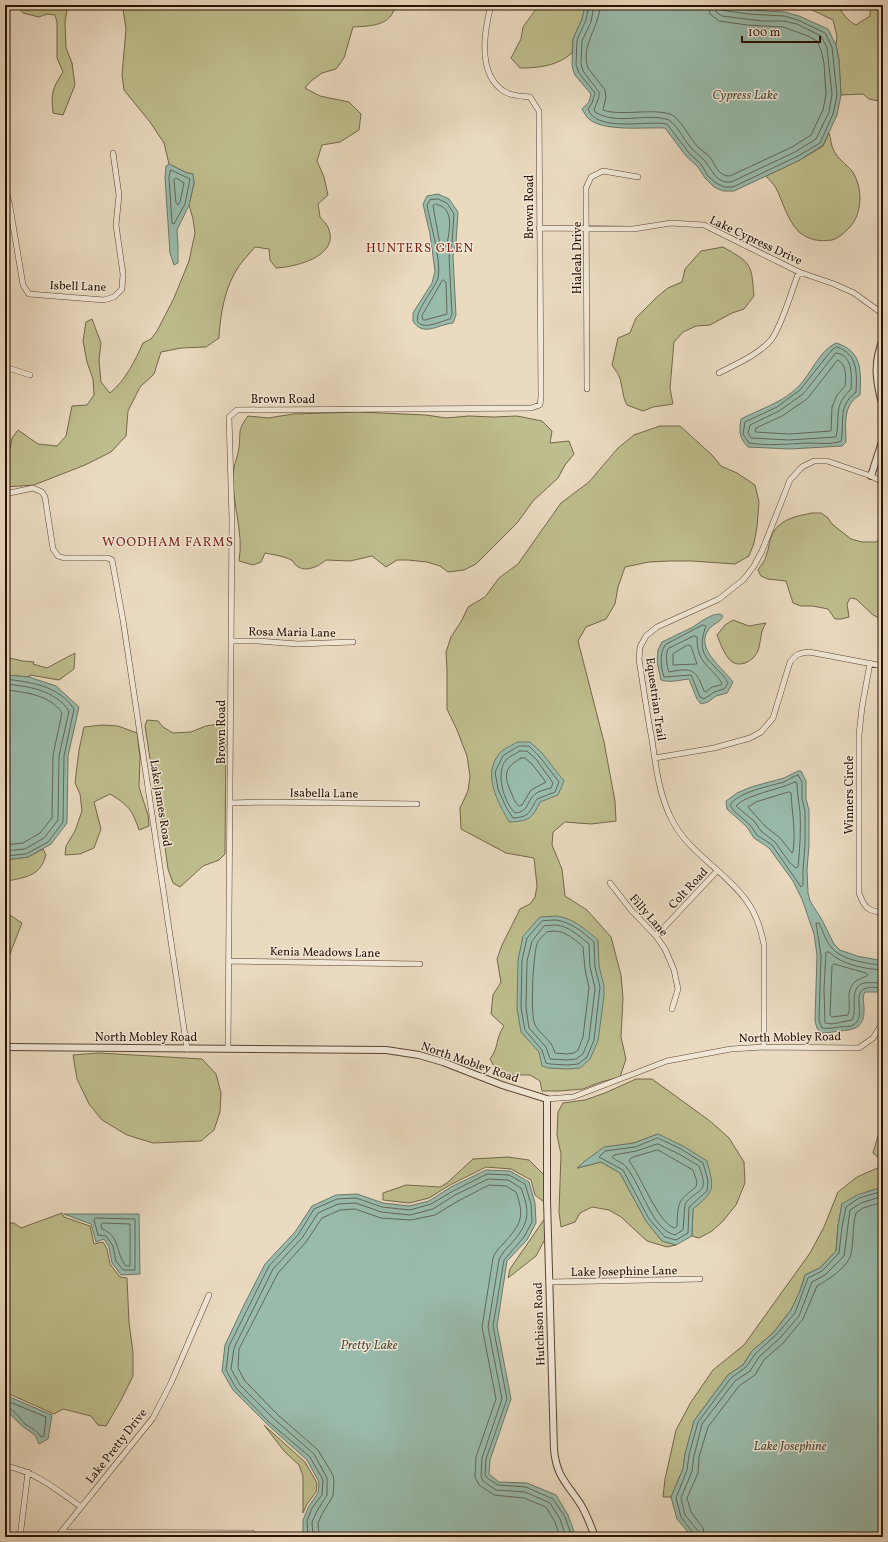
<svg xmlns="http://www.w3.org/2000/svg" width="888" height="1542" font-family="Vollkorn,serif">
  <rect width="100%" height="100%" fill="#eadac0"/>
  <filter id="stains"><feTurbulence type="fractalNoise" baseFrequency=".005" numOctaves="4"/><feColorMatrix values="0 0 0 0 .2 0 0 0 0 .09 0 0 0 0 .02 0 0 0 .5 -.17"/></filter>
  <radialGradient id="worn" r=".72"><stop offset=".6" stop-color="#630" stop-opacity="0"/><stop offset="1" stop-color="#630" stop-opacity=".3"/></radialGradient>
  <path fill="#bebd8d" stroke="#746648" d="M16,5H68L65,22L66,48L72,63L75,85L63,115L53,113C51,93 52,89 63,72L57,58V22L55,15L47,14L39,17L23,13Z
    M126,5H395C392,26 371,26 353,27L344,58L336,69L322,73L311,81L305,88L320,96L349,102L361,114L359,130L340,142L322,145L317,161L324,177L328,195L318,204C319,208 319,213 320,217C322,220 326,223 328,227C341,256 296,267 276,268L270,260L269,249L255,247C250,253 244,259 239,266C225,286 220,315 219,338L206,347L181,348L161,352L154,374L140,387L128,411L126,436L111,452L85,465L34,485L5,487V454L10,449L12,438L18,430L38,444L57,446L66,436L72,406L87,405L94,395L93,379L87,362L83,341L86,322L92,319L101,343L99,360L101,382L110,393C125,381 135,361 143,343L151,339L157,331L174,298L189,261L195,233L193,219L189,205L194,183L193,174L187,173L169,164L164,143L150,122L124,90L122,75L126,29L123,9Z
    M539,5H585V6L582,19L573,39L572,53C557,66 539,68 520,68L511,58L521,39L523,27Z
    M802,5H837C842,13 848,21 856,25L870,16V5H883V102L869,99L863,94L841,95L839,60L836,45L837,36L833,20Z
    M829,133C831,139 831,146 834,151C838,159 846,164 852,171C863,187 863,214 849,228C844,233 839,238 832,240C819,242 808,240 798,231C787,219 783,202 776,188C773,183 769,180 766,176L800,160L823,146Z
    M723,247C753,264 751,264 754,296L744,309L732,313L710,325L696,326L683,332L674,342L670,388L673,404L653,407L643,411L627,405C623,398 623,391 621,383C620,376 616,371 612,365L618,338L630,333L636,318L657,297L668,288L682,282L685,269L701,251Z
    M359,412L426,415L446,418L469,416L494,417L517,416L542,421L552,431L550,443L569,441L574,454L565,465L558,478L533,501L517,523L476,564L464,570L448,572L440,566L427,562L408,560H397L386,567L372,556L350,561L326,560C319,566 306,573 297,566C295,565 294,563 293,561C285,556 274,555 265,553L261,562L253,565L239,561C244,532 232,504 233,475C233,466 238,457 239,448C241,431 237,431 248,416L268,418L293,414Z
    M660,426H680L712,455L721,466L737,473L755,485L759,502L757,527L754,543L749,556L735,564L692,561H669L649,562L625,567L618,587L615,604L606,619L586,627L578,641L604,742L615,801L616,821L591,824L565,822L553,832L552,845L562,869L565,896L587,910L611,937L621,975L623,998L621,1037L626,1059L620,1077L601,1082L583,1089L559,1091H542L540,1081L530,1075H507L495,1068L490,1059C499,1048 495,1039 504,1026L491,1014L493,995L501,982L497,959L502,945L520,909L530,904L535,897L537,886L534,858L506,853L461,829L460,808L468,791L470,776L467,756L457,730L447,709V670L446,652L451,637L462,620L468,607L485,597L499,578L518,564L561,503L589,482L618,448L634,435Z
    M812,513H821L828,518L832,524L851,539L862,542H875L883,539V620L873,615L856,599L850,598L847,604L849,617L841,619H835L828,609L813,606H801L793,603L786,581L768,579L761,576L758,570C761,565 765,561 766,556C769,549 769,541 772,535C779,519 797,516 812,513Z
    M733,620L749,626L766,623C759,633 762,642 757,653C754,658 750,661 745,663C728,669 722,647 717,635L725,625Z
    M75,653L74,669L59,680L30,675L29,677L5,675V657L23,661L34,662L33,664L47,668Z
    M147,720L158,721L163,727L173,733L191,732L206,726L223,723L226,733L225,854L219,860L203,866L180,887L173,883L168,869L162,825V800L154,784L145,726Z
    M102,725L118,726L137,733L140,757L139,787L148,815L149,826L139,830C132,809 128,805 110,794L94,802L101,829L94,848L80,854L65,855L66,846L75,831L82,811L80,794L75,783L79,750L84,727Z
    M43,849L46,855C39,878 26,876 5,882V860L28,857Z
    M5,912L22,923L9,956L10,1000L5,1002Z
    M99,1053L202,1059L216,1074L221,1093L220,1112L214,1130L201,1141L153,1143L127,1135L102,1120L89,1104L77,1079L73,1055Z
    M636,1079H652L710,1121L729,1138L744,1162L745,1183L736,1205L723,1221L712,1231L699,1238L692,1236L693,1208L658,1134L634,1143L604,1148L578,1168L601,1162L620,1173L646,1221L662,1241L676,1245L667,1247L647,1241L621,1217L609,1210L592,1207L580,1213L575,1222L561,1227L559,1212L561,1154L557,1135L558,1112L563,1103L585,1100L605,1093Z
    M883,1134V1187L869,1191L842,1204L838,1226L836,1251L820,1268L805,1275L800,1291L791,1310L773,1333L752,1351L743,1365L728,1375L694,1421L685,1454L683,1469L671,1497H663L665,1479L676,1430L691,1402L713,1370L744,1345L810,1253L824,1227L838,1192L857,1177L882,1166V1161L873,1153L878,1136Z
    M508,1157L529,1160L544,1175V1202L535,1195L531,1180L511,1169L486,1167L450,1185L429,1198L409,1203L383,1200V1193L406,1185L440,1187L447,1183L473,1159Z
    M62,1213L64,1217L90,1226L94,1244L103,1242L107,1249L110,1264L120,1277L127,1278L129,1323L133,1352V1376L120,1402L106,1426L98,1425L91,1416L63,1409L54,1414L5,1392V1223H14L21,1228Z
    M545,1218V1239L536,1256L508,1278L510,1269Z
    M264,1425L305,1462L317,1483L316,1492L307,1504L303,1513V1476L299,1465L284,1451Z"/>
  <path fill="#99bbac" stroke="#6c7768" d="M585,5H716L748,10L785,12L799,16L828,29L836,45L839,60L841,95L837,115L823,145L800,160L734,191H723L714,187L705,178L698,167L686,156L665,128C645,127 604,132 589,119C586,117 584,112 582,109L589,102L591,94L575,75L572,66L573,39L582,19Z
    M169,164L187,173L193,174L194,183L189,205L177,230L178,245V263L174,265L170,253L165,177L166,166Z
    M438,194L449,199L458,212L456,243L453,256L456,315L453,323C437,325 423,337 413,321V313L432,283L435,271L430,234L423,204L427,196Z
    M836,343C863,351 861,372 860,395C842,405 846,425 846,442L842,446L790,449L748,447C739,438 739,431 741,419C760,409 782,403 798,387C811,374 819,351 836,343Z
    M720,614L723,616C720,623 714,623 709,629C694,648 723,668 733,682L727,693L716,696L708,702L701,704L697,699L689,679C680,680 669,683 661,680L657,662L658,650L662,642L693,627L703,620L713,615Z
    M5,675L29,677L56,686L79,707L68,756L67,823L51,844L28,857L5,860Z
    M518,742H530L542,753L564,781L558,795L540,802C532,819 529,821 509,822C498,802 482,775 499,754C503,749 512,745 518,742Z
    M798,771H801L806,781V799L809,810V845L807,870L808,893L810,901L822,920L834,944L840,950L857,956L883,961V992H865C862,997 864,1002 864,1007C865,1027 856,1030 839,1031C833,1032 827,1033 821,1033L817,1028L815,1021L817,955L814,934L802,899L793,881L769,848L754,838L747,827L727,809L726,801L737,793L751,787L784,778Z
    M556,916C573,918 585,929 598,940L599,966L604,986V996L598,1041L590,1059L580,1068L568,1069L549,1068L542,1066L539,1052L521,1032L517,1008L518,960L523,936L540,917Z
    M658,1134L683,1146L707,1161C714,1189 716,1190 693,1209L692,1236L676,1245L662,1241L646,1221L620,1173L601,1162L577,1168L585,1161L604,1147L634,1143Z
    M486,1170L510,1171L529,1182L535,1203L536,1223L527,1240L507,1261L497,1326L511,1399L490,1460L489,1474L499,1482L527,1483L556,1495L568,1515L576,1537H305L303,1535V1520L309,1506L318,1493L319,1482L307,1460L268,1425L233,1390L222,1371L225,1345L243,1307L265,1264L295,1232L312,1206L336,1195L357,1194L383,1203L409,1206L429,1201L451,1187Z
    M883,1187V1537H692L677,1519L671,1497L683,1469L685,1454L694,1421L728,1375L743,1365L752,1351L773,1333L791,1310L800,1291L805,1275L820,1268L836,1251L838,1226L842,1204L857,1195Z
    M64,1214H139L140,1274L121,1275L112,1263L109,1247L104,1239L96,1242L91,1224Z
    M5,1395L52,1415L48,1439L39,1444L35,1435L22,1426L10,1414L5,1410Z"/>
  <g fill="none" stroke-linecap="round" stroke-linejoin="round">
    <path stroke="#616658" stroke-width="1" d="M589,5L586,20L577,40L576,65L579,73L595,93L592,103L588,109C597,133 646,120 667,124L689,153L701,164L708,176L716,183L724,187H733L798,156L820,143L825,132L833,114L837,95L832,47L825,33L798,20L784,16L748,14L721,10L719,5
      M594,5L591,22L582,41L581,64L583,71L599,92V97L594,110L595,112C618,126 646,112 669,120C679,128 684,140 692,149C696,153 700,156 704,160C713,170 715,183 731,182L795,152L816,139L829,112L832,94L827,48L821,36L797,24L784,21H762L722,16L716,12L714,5
      M600,5C600,27 580,45 588,68L605,90L606,97L603,110C621,117 663,106 675,117C684,125 689,137 697,146C701,150 705,153 709,156C715,163 718,177 730,176L792,147L811,135L823,110L826,94L824,63L821,50L817,41L808,36L783,27L747,25L719,21L710,14L708,5
      M171,170L190,179L185,204L174,224L172,223L169,177Z
      M176,178L184,183L180,202L178,205L176,203L174,180Z
      M438,199L447,203L454,214L452,242L449,256L452,314L450,319C442,321 424,330 418,322C413,314 435,288 438,278C442,261 430,223 427,205L430,200Z
      M436,204C442,206 446,208 448,214C452,221 448,246 443,252L441,250L433,206Z
      M443,280L446,282L447,314L425,320H423L422,316Z
      M837,347C858,354 857,373 856,392C837,407 845,420 841,441C832,445 817,443 807,443C788,444 768,446 749,443L743,434L745,422L777,407L800,390L827,356L833,349Z
      M836,353C853,354 852,377 851,389C832,408 841,415 836,437L789,440L751,438L748,433L750,425L779,411L803,394Z
      M838,360C847,365 846,377 845,386L837,395L832,407L831,431L789,434L755,432L756,428L782,416L807,399Z
      M703,625L706,626C700,642 700,654 714,666C719,672 725,676 728,683L724,689L714,692L704,699L700,697L691,675L664,677C661,667 659,655 665,645Z
      M694,636L697,637C697,664 709,664 722,683L721,685L712,687L706,692L704,691C696,670 693,667 669,672L668,670C667,664 665,656 668,649Z
      M688,645L691,646L697,664L673,665V654Z
      M5,679C31,682 59,686 74,709L64,756L63,822L48,842L26,854L5,856
      M5,684C28,686 55,690 69,711L59,756L58,820L44,838L25,849L5,851
      M5,690C26,692 50,695 62,713L53,755L52,818L40,833L23,843L5,845
      M519,746H529L539,756L559,782L555,792L537,799C529,812 530,817 513,818L506,807L498,789L495,772L503,756Z
      M520,751H527L536,759L553,783L551,788C545,790 537,791 533,796C526,804 528,812 515,813C504,802 495,773 506,760C509,756 516,754 520,751Z
      M521,758H525L532,764L546,782L531,790L522,805L519,806C515,803 513,797 511,792C503,775 505,767 521,758Z
      M798,775L802,782V799L805,811V844L803,870V885L801,887L772,845L757,835L750,825L734,811L730,805C738,792 770,786 784,782C789,780 793,776 798,775Z
      M795,782L797,783C797,793 799,802 800,812C801,830 800,848 798,867L796,868L789,862L775,842L761,831L754,821L736,806C745,795 781,789 795,782Z
      M789,792L791,793C792,813 796,832 793,851L792,853L780,838L765,826L748,807L756,802Z
      M556,920C571,922 583,932 594,942L595,967L600,987L594,1040L587,1057L578,1064L568,1065L550,1064L546,1063L542,1050L525,1030L521,1008L522,960L527,938L542,921Z
      M556,925C569,926 579,936 589,944L590,967L595,988L589,1039L583,1054L576,1059L567,1060L550,1059L546,1047L529,1028L526,1008L527,961L532,941L544,926Z
      M556,931C566,932 576,940 583,947L585,969L589,988L583,1037L578,1050L574,1053L567,1054L555,1053C551,1038 541,1036 535,1025C530,1015 533,956 537,944C538,940 543,936 547,932Z
      M834,964L866,973L868,975C864,978 860,978 856,981C844,991 852,1003 848,1015L832,1017L830,1015L832,966Z
      M883,965C867,964 840,960 830,946C825,939 823,931 819,923H816L821,955L819,1020L822,1028C828,1029 832,1028 838,1027C843,1026 848,1028 853,1025C867,1019 852,994 864,989C869,986 878,988 883,988
      M883,970C865,969 842,965 829,952H826L824,989L825,1023L832,1024L852,1020C858,1010 848,987 864,983C870,982 877,983 883,983
      M658,1138L681,1149L703,1163L708,1181L707,1191L689,1207L688,1233L676,1240L665,1237L649,1219L623,1170L599,1157L605,1151L635,1147Z
      M658,1144L679,1154L699,1166C710,1195 698,1187 685,1204L683,1230L675,1235C652,1230 641,1185 627,1168C624,1163 616,1161 612,1157L614,1155L636,1151Z
      M658,1150L693,1170L697,1182L696,1187C677,1202 678,1202 677,1226L675,1228C659,1225 640,1174 629,1161L631,1158Z
      M96,1218L135,1219V1270H123L116,1261L113,1246L106,1236L98,1235L94,1220Z
      M103,1223L130,1224V1266H126C115,1253 121,1236 102,1229L101,1225Z
      M5,1400L46,1417L44,1436L41,1437C37,1430 31,1428 25,1424C19,1418 14,1408 5,1407
      M308,1537L307,1521L312,1508L322,1495L323,1480L310,1457L270,1423L236,1388L226,1370L229,1346L269,1266L298,1235L314,1209L337,1199L356,1198L382,1207L410,1210L431,1204L453,1191L487,1174L509,1175L525,1184L531,1204L532,1222L524,1237L504,1260L493,1326L507,1399L486,1459L485,1474L487,1478L498,1485L526,1487L553,1499L565,1517L572,1537
      M313,1537L312,1522L317,1511L327,1495V1478L314,1454L274,1419L240,1385L231,1369L234,1348L273,1269L302,1238L318,1213L338,1204L356,1203L381,1212L410,1215L433,1209L455,1195L488,1179L508,1180L521,1188C531,1214 529,1224 510,1245C506,1249 501,1254 499,1260L488,1327L502,1399L482,1458L481,1476L483,1481L496,1490L525,1492L550,1503L560,1519L566,1537
      M319,1537L318,1523L322,1514L333,1496L334,1482L333,1475L318,1450L278,1415L245,1381L238,1368L239,1349L278,1273L306,1242L322,1218L340,1210L355,1209L381,1218L411,1220L435,1215L458,1201L489,1185L506,1186L516,1192C525,1217 521,1224 504,1243C499,1248 495,1252 493,1258L482,1327L496,1399L476,1457L475,1477L479,1485L494,1495L524,1498L546,1507L555,1522L560,1537
      M694,1537L693,1533L681,1517L676,1498L687,1470L689,1455L698,1422L731,1378L746,1367L756,1353L776,1335L795,1313L808,1278L822,1271L839,1253L842,1227L846,1207L859,1198L883,1191
      M699,1537L698,1531L685,1515L681,1498L692,1471L694,1456L702,1424L735,1381L750,1371L759,1357L780,1338L799,1316L812,1282L825,1275L844,1256L850,1210L861,1203L883,1196
      M705,1537L703,1528L691,1512L687,1498L698,1473L699,1457L708,1427L739,1386L755,1375L764,1360L784,1342L803,1319L817,1286C828,1280 848,1267 851,1254C854,1241 852,1227 856,1213L863,1208L883,1202"/>
    <g stroke="#594232" stroke-width="6">
      <path id="minor" d="M5,185L10,207L23,285L29,294L104,300L114,297L122,289L123,274L116,225L119,195L113,153
        M539,228L633,229L671,223L704,225L799,272L834,284L854,293L883,314
        M5,367L30,375
        M719,373C736,364 758,355 771,340C782,326 792,289 799,272
        M587,389L586,188L591,177L603,171L638,177
        M5,494L33,488L42,492L45,497L53,549L58,556L64,558H108L112,560L123,620L187,1049
        M231,641H258L298,644L353,642
        M870,663L862,707L859,735V893C864,907 868,912 883,912
        M655,758L714,748L750,738L761,732L773,718L790,662C796,654 800,653 809,652L883,666
        M230,803L265,802L417,804
        M610,883L631,910L656,936L665,949L674,970L678,989L672,1009
        M656,936L717,871
        M229,961L420,964
        M764,1047V945C761,929 756,913 746,900C725,871 689,853 672,820C659,795 656,767 652,740C647,713 643,686 639,659L640,647L646,636L657,627L719,599L743,580L754,566L762,551L790,480L802,467L814,461H827L871,476L883,482
        M228,1049L232,519L229,417L237,410L531,408L540,405L541,397L539,111L530,97C522,96 512,96 505,92C477,75 484,32 491,5
        M547,1099L573,1097L667,1061L731,1049L764,1047L859,1048L873,1038L883,1022
        M549,1282L700,1279
        M5,1466C35,1471 57,1490 81,1507
        M61,1532L252,1533
        M20,1537L28,1472
        M57,1537L153,1418L171,1383L209,1295"/>
    </g>
    <g stroke="#594232" stroke-width="8">
      <path id="tertiary" d="M883,339C873,364 876,382 883,407
        M871,476L883,439
        M5,1047L386,1050L419,1055L443,1062L502,1085L547,1099V1200L554,1450C557,1478 567,1483 581,1505C587,1515 591,1526 595,1537"/>
    </g>
    <use href="#minor" stroke="#f1e7d6" stroke-width="5"/>
    <use href="#tertiary" stroke="#f1e7d6" stroke-width="6"/>
  </g>
  <g text-anchor="middle" stroke-width="3" stroke-linejoin="round" paint-order="stroke">
    <g font-size="12" fill="#291003" stroke="#f1e7d6">
      <text transform="translate(529 207) rotate(-90)" y="4">Brown Road</text>
      <text transform="translate(756 240) rotate(25)" y="4">Lake Cypress Drive</text>
      <text transform="translate(577 258) rotate(-90)" y="4">Hialeah Drive</text>
      <text transform="translate(78 286) rotate(2)" y="4">Isbell Lane</text>
      <text x="283" y="403">Brown Road</text>
      <text transform="translate(292 632) rotate(1)" y="4">Rosa Maria Lane</text>
      <text transform="translate(656 699) rotate(82)" y="4">Equestrian Trail</text>
      <text transform="translate(221 732) rotate(-90)" y="4">Brown Road</text>
      <text transform="translate(324 793) rotate(1)" y="4">Isabella Lane</text>
      <text transform="translate(849 795) rotate(-90)" y="4">Winners Circle</text>
      <text transform="translate(161 803) rotate(81)" y="4">Lake James Road</text>
      <text transform="translate(688 888) rotate(-47)" y="4">Colt Road</text>
      <text transform="translate(649 915) rotate(49)" y="4">Filly Lane</text>
      <text transform="translate(325 952) rotate(1)" y="4">Kenia Meadows Lane</text>
      <text x="146" y="1041">North Mobley Road</text>
      <text transform="translate(790 1037) rotate(-1)" y="4">North Mobley Road</text>
      <text transform="translate(470 1062) rotate(19)" y="4">North Mobley Road</text>
      <text transform="translate(624 1271) rotate(-1)" y="4">Lake Josephine Lane</text>
      <text transform="translate(539 1324) rotate(-92)" y="4">Hutchison Road</text>
      <text transform="translate(116 1446) rotate(-52)" y="4">Lake Pretty Drive</text>
    </g>
    <g font-size="13" font-style="italic" fill="#504c3e" stroke="#f1e7d6">
      <text x="745" y="99">Cypress Lake</text>
      <text x="369" y="1349">Pretty Lake</text>
      <text x="790" y="1450">Lake Josephine</text>
    </g>
    <g font-size="13" letter-spacing="1" fill="#7a1f14" stroke="#f1e7d6">
      <text x="420" y="252">HUNTERS GLEN</text>
      <text x="168" y="546">WOODHAM FARMS</text>
    </g>
  </g>
  <rect width="888" height="1542" fill="none" stroke="#eadac0" stroke-width="20"/>
  <rect x="6" y="6" width="876" height="1530" fill="none" stroke="#291003" stroke-width="2"/>
  <rect x="10" y="10" width="868" height="1522" fill="none" stroke="#291003"/>
  <path d="M742 36v6h78v-6" fill="none" stroke="#291003" stroke-width="2"/>
  <text x="748" y="36" font-size="12" fill="#291003" stroke="#f1e7d6" stroke-width="3" paint-order="stroke">100 m</text>
  <rect width="100%" height="100%" filter="url(#stains)"/>
  <rect width="100%" height="100%" fill="url(#worn)"/>
</svg>
